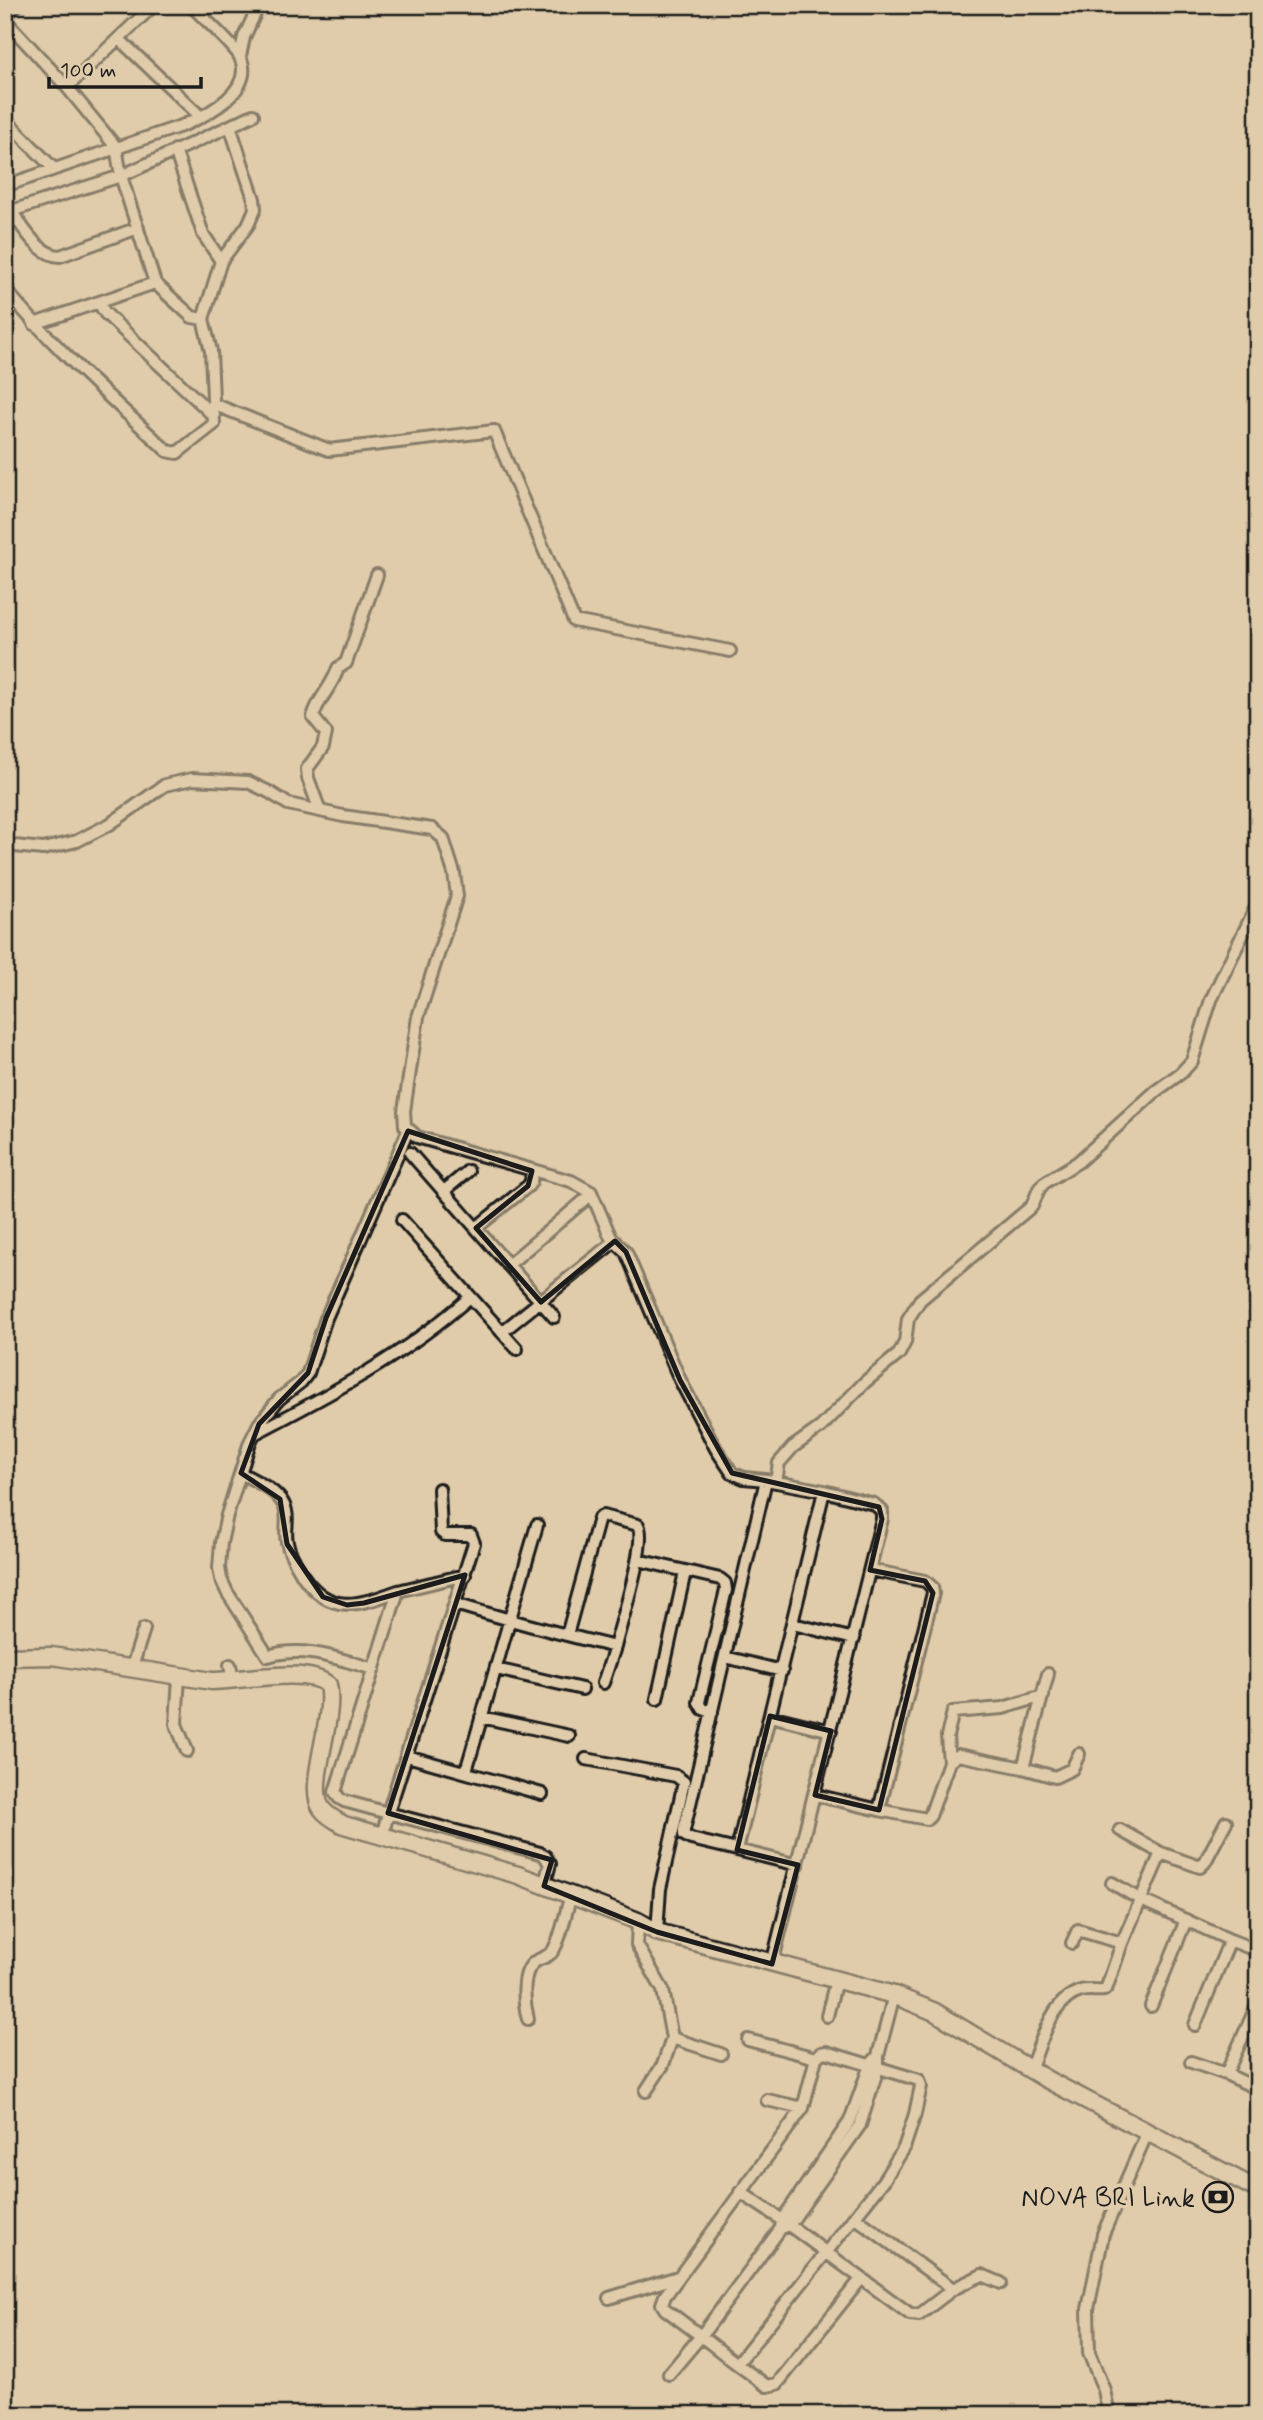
<svg xmlns="http://www.w3.org/2000/svg" width="1263" height="2420" font-family="Mynerve,sans-serif">
  <rect width="100%" height="100%" fill="#e0ccaa"/>
  <filter id="ink" filterUnits="userSpaceOnUse"><feTurbulence type="fractalNoise" baseFrequency=".0143" numOctaves="2"/><feDisplacementMap in="SourceGraphic" scale="14" xChannelSelector="R" yChannelSelector="G"/><feConvolveMatrix kernelMatrix="1 2 1 2 8 2 1 2 1" color-interpolation-filters="sRGB"/></filter>
  <g filter="url(#ink)">
    <g fill="none" stroke-linecap="round" stroke-linejoin="round">
      <g stroke="#1c1c1c" stroke-width="16">
        <path id="street" d="M5,17L17,5
          M5,20L67,87L116,147L121,176L155,283L192,317L203,319
          M119,39L201,117
          M240,56L244,37L259,5
          M67,87L154,5
          M5,119L54,169
          M230,126L253,115
          M175,150L203,234L221,261
          M5,186L184,125C207,115 256,90 240,57C235,46 201,16 191,5
          M11,211C24,228 38,255 60,256L138,228
          M5,213L121,176L230,126L254,199L255,209L248,225L221,261L203,319L211,351L214,424L177,453L167,451C112,399 54,348 5,289
          M99,303L105,313L214,416
          M34,324L155,283
          M213,404L329,450L494,431L574,621L730,651
          M377,575L346,663L338,668C333,686 318,698 313,717L326,733L323,747L307,769L308,778L320,811L343,816L432,829L443,838L454,873L457,896L418,1017L404,1111L405,1126L417,1137L571,1181L591,1192L611,1238L626,1252L680,1380L716,1449L732,1473L744,1478L766,1480
          M5,845L43,849L77,841L110,824L165,785L192,779L248,782L269,792L288,804L320,811
          M410,1153L554,1317
          M444,1191L468,1171
          M402,1220L517,1349
          M476,1228L528,1186L531,1182L532,1171
          M508,1265L592,1194
          M502,1332L615,1241
          M254,1434C331,1394 405,1355 470,1297
          M241,1473C255,1481 277,1490 284,1505C290,1517 284,1530 287,1542C289,1554 297,1566 303,1576C330,1616 359,1605 398,1591
          M776,1482L779,1463L793,1447L821,1427L865,1382L899,1354L905,1342L908,1319L920,1300L1032,1206L1039,1189L1044,1183L1078,1162L1156,1091L1181,1073L1192,1061L1211,1000L1258,903
          M439,1489L441,1532L445,1535H471L474,1543L388,1813L540,1853L545,1856L550,1864L544,1886
          M638,1560L720,1579L725,1583L726,1590L699,1702L703,1709L712,1712
          M870,1570L925,1581L932,1587L933,1593L879,1810L927,1819L930,1816L949,1762L958,1755L1023,1768L1048,1674
          M455,1604C508,1620 561,1634 615,1647C620,1625 648,1541 638,1525L603,1516L599,1518L567,1635
          M793,1624L854,1639
          M725,1657L782,1671
          M230,1665L233,1681
          M374,1669C338,1659 305,1645 268,1656L227,1592L221,1579L219,1568L221,1543L227,1515L250,1442L259,1424L279,1399L301,1382L308,1373L326,1318L408,1131
          M496,1669L582,1689
          M131,1670L144,1629
          M179,1677L176,1724L187,1751
          M603,1683L615,1647
          M657,1699L685,1572
          M770,1716L831,1731
          M481,1717L569,1736
          M407,1756L542,1794
          M586,1759L676,1776L684,1782L660,1889L657,1932
          M949,1762L947,1736L953,1712L1003,1708L1043,1696
          M1023,1768L1055,1777L1072,1769L1079,1754
          M466,1771L537,1525
          M815,1795L879,1810
          M1120,1830L1161,1853
          M382,1837L388,1813L344,1801L339,1798L335,1792L398,1591L465,1575
          M737,1850L691,1839L684,1835V1830L766,1480L824,1491
          M1112,1883L1141,1900L1230,1940
          M638,1921L637,1945L663,1990L672,2038L721,2054
          M1072,1943L1078,1930L1122,1943
          M772,1964L882,1519V1511L874,1504L824,1491L737,1850L798,1865
          M1258,2003L1226,2074L1258,2089
          M1151,2006L1186,1920
          M827,2016L836,1980
          M528,2019C524,2004 520,1971 536,1961C543,1957 550,1957 554,1949C563,1934 565,1912 571,1896
          M1195,2025L1230,1940L1258,1951
          M748,2040L816,2058L803,2108L665,2296L662,2304L665,2309L701,2336L781,2228L782,2220L850,2121L870,2065L878,2056
          M1191,2062L1226,2074
          M1030,2069C1042,2043 1050,2000 1081,1991C1088,1989 1097,1991 1104,1990L1107,1987L1122,1943L1161,1853L1200,1867L1205,1862L1226,1822
          M646,2091L663,2065L672,2038
          M767,2100L803,2108
          M740,2192L782,2220L910,2314L919,2315L953,2289
          M856,2218L953,2289L982,2275L1001,2283
          M781,2228L789,2225L860,2125L878,2068V2056L894,1995
          M609,2298L678,2277
          M737,2364L767,2386L777,2384L861,2279
          M669,2374L701,2336L737,2364L884,2180L904,2148L915,2114L921,2086L919,2080L826,2052L821,2053L816,2058
          M1109,2415L1104,2390L1089,2353L1088,2309L1103,2234L1147,2133"/>
      </g>
      <g stroke="#1c1c1c" stroke-width="21">
        <path id="secondary" d="M5,1657L52,1656L212,1681C240,1681 309,1666 328,1685C336,1719 305,1787 322,1809C327,1816 337,1821 344,1825L518,1875L638,1921L657,1932L894,1995L935,2012L1046,2079L1258,2190"/>
      </g>
      <use href="#street" stroke="#e0ccaa" stroke-width="10"/>
      <use href="#secondary" stroke="#e0ccaa" stroke-width="16"/>
    </g>
  </g>
  <path d="M0 0H1263V2420H0ZM408,1131L532,1171L528,1186L476,1228L541,1302L615,1241L626,1252L680,1380L732,1473L879,1507L882,1519L870,1570L925,1581L933,1593L879,1810L815,1795L831,1731L770,1716L737,1850L798,1865L772,1964L657,1932L544,1886L552,1860L388,1813L465,1575L364,1603L347,1605L323,1597L287,1544L280,1499L241,1473L259,1424L308,1373L326,1318Z" fill="#e0ccaa" fill-opacity=".55" fill-rule="evenodd"/>
  <path fill="none" stroke="#1c1c1c" stroke-width="5" stroke-linejoin="round" d="M408,1131L532,1171L528,1186L476,1228L541,1302L615,1241L626,1252L680,1380L732,1473L879,1507L882,1519L870,1570L925,1581L933,1593L879,1810L815,1795L831,1731L770,1716L737,1850L798,1865L772,1964L657,1932L544,1886L552,1860L388,1813L465,1575L364,1603L347,1605L323,1597L287,1544L280,1499L241,1473L259,1424L308,1373L326,1318Z"/>
  <defs>
    <g id="bank-ring" transform="scale(1.575)"><circle r="9.5" fill="#e0ccaa" stroke="#1c1c1c" stroke-width="1.5"/><path d="M-6-4H6V4H-6ZM0-2.3a2.3 2.3 0 1 0 0 4.6a2.3 2.3 0 1 0 0-4.6Z" fill="#1c1c1c"/></g>
  </defs>
  <g fill-rule="evenodd">
    <use href="#bank-ring" x="1218" y="2197"/>
  </g>
  <g text-anchor="middle" stroke-width="7" stroke-linejoin="round" paint-order="stroke">
    <g font-size="26" fill="#1c1c1c" stroke="#e0ccaa" text-anchor="end">
      <text x="1195" y="2206">NOVA BRI Link</text>
    </g>
  </g>
  <rect width="1263" height="2420" fill="none" stroke="#e0ccaa" stroke-width="28"/>
  <rect x="14" y="14" width="1235" height="2392" fill="none" stroke="#1c1c1c" stroke-width="2.5" filter="url(#ink)"/>
  <path d="M49 77v10h152v-10" fill="none" stroke="#1c1c1c" stroke-width="3.5"/>
  <text x="60" y="77" font-size="21" fill="#1c1c1c" stroke="#e0ccaa" stroke-width="5" paint-order="stroke">100 m</text>
</svg>
